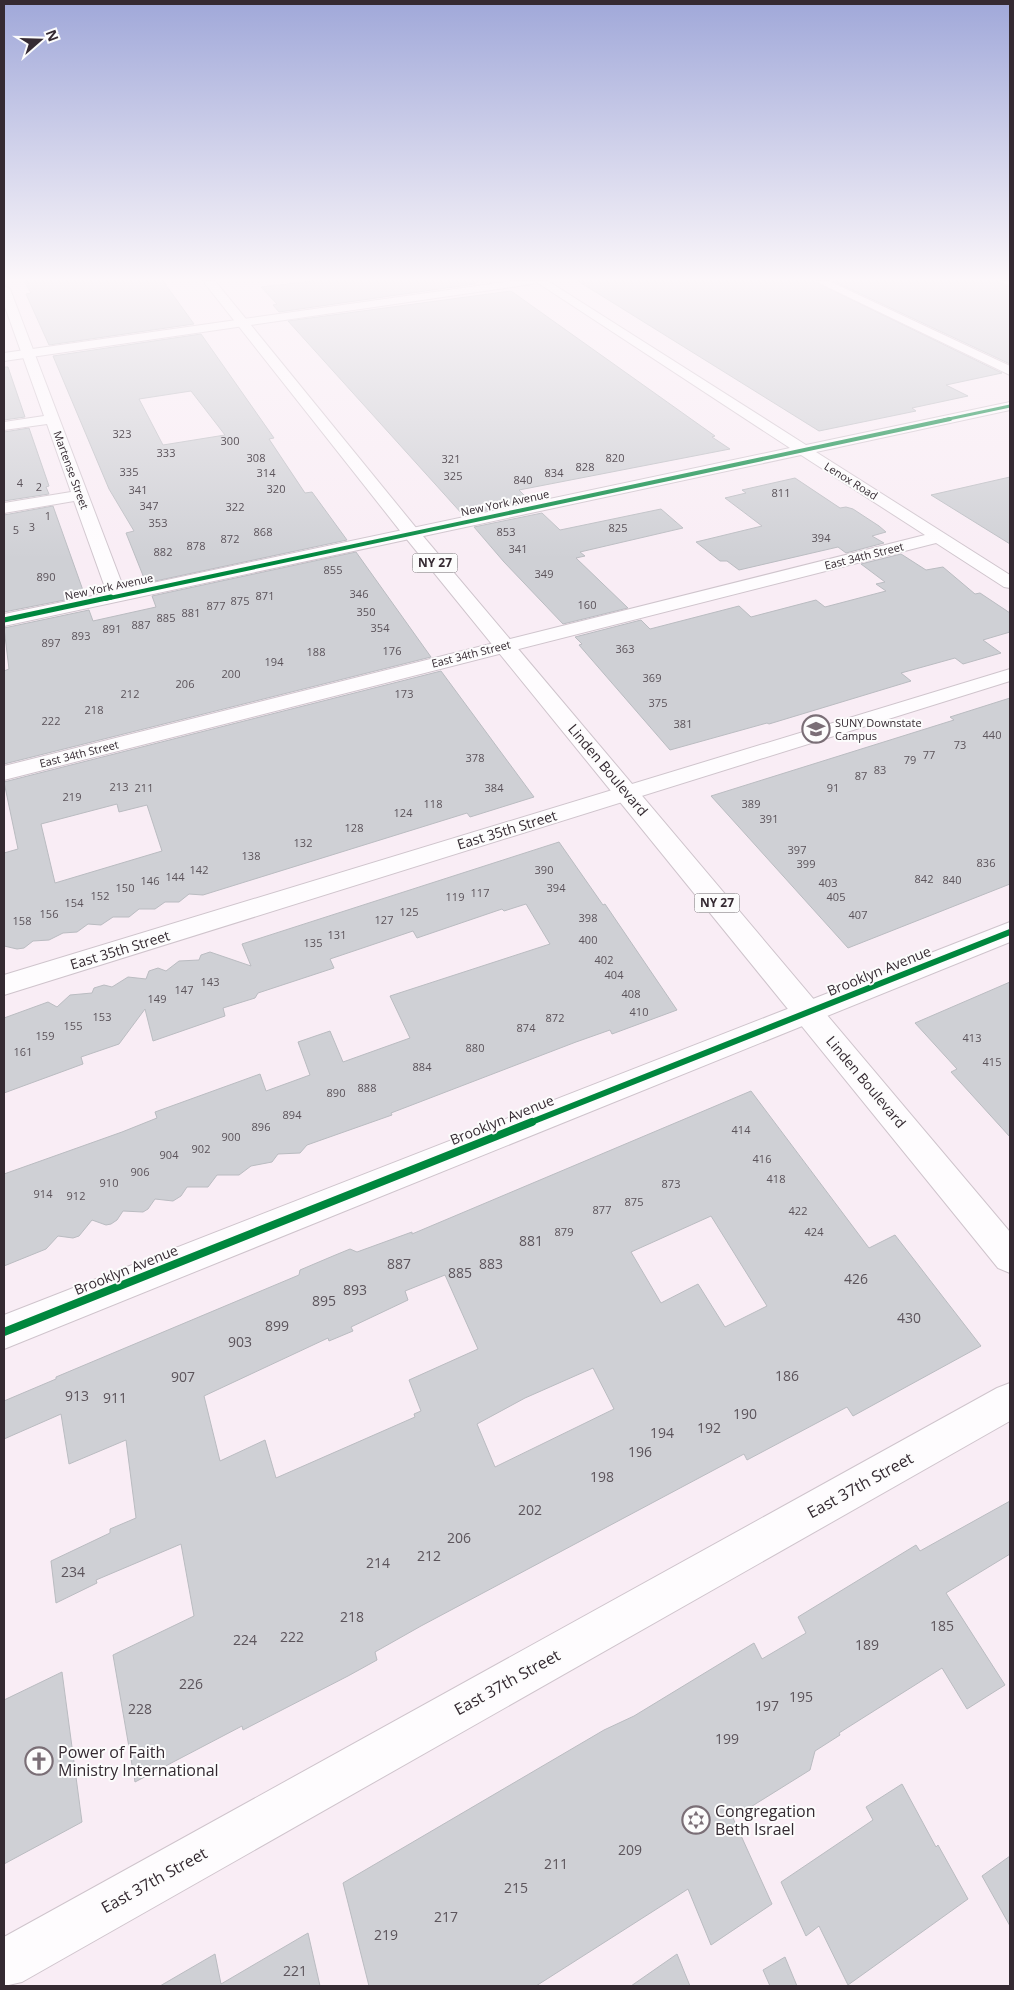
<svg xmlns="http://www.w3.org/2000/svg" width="1014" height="1990" font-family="'Open Sans',sans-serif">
  <rect width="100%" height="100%" fill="#f9edf5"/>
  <path fill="#cfd0d5" stroke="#babcc1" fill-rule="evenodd" d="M24,281H163L194,324L49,345L26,294L31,293Z
    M312,281H479L474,284L279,312L273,305L277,304L261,287Z
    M578,281H813L1002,373L946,385L968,396L912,408L916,411L819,431Z
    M833,281H999L1002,285L1010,287V364Z
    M511,291L715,436L712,437L730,449L519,490L530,501L463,515L288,321Z
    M201,334L274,438L269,439L305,493L312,492L347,540L146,583L126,533L134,531L109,489L53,356ZM191,391L225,435L163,445L139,399Z
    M4,367H8L25,417L4,420Z
    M29,428L49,486L46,487L49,494L4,501V432Z
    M1010,477V544L931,495Z
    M795,478L840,508L846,507L853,509L879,526L886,532L872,536L884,543L846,553L838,547L739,570L727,561H720L696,542L762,526L725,498L746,493L742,490Z
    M53,506L85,596L4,612V515Z
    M661,509L683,528L580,552L585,556L576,558L628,608L563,624L504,562L474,527L542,513L560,530Z
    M356,552L431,657L4,764V671L9,669L4,628L89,610L93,621L156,607L152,596Z
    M901,554L926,570L943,567L975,594L980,593L1010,613V632L983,640L1001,653L963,664L955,658L901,673L911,681L769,724L767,723L670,750L579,645L582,644L575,637L641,620L650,629L739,606L751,617L816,600L825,607L886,591L876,584L885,582L861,564Z
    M441,671L534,797L470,817L467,813L203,895L189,894L179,902H165L155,909H139L129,917H113L101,925L88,924L77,932L63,933L49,940L33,941L24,948L17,949L4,946V853L18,849L4,782ZM117,804L119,812L147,805L162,851L55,883L41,824Z
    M1010,698V884L848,948L711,796L954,720L950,717Z
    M559,842L603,905L605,904L677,1010L612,1034L610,1030L576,1042L391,1113L392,1115L307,1145L300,1153L278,1154L272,1162L251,1166L239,1175H217L208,1187H187L181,1196L173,1201L155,1199L148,1209L143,1212L123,1211L117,1220L111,1224L106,1225L92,1220L79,1236L73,1238L58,1236L46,1249L4,1266V1174L122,1132L157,1118L155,1112L260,1074L266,1091L310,1075L298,1042L330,1031L343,1062L410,1038L390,996L550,944L526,904L504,911L502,909L417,938L413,931L330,959L334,968L258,993L255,998L223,1008L225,1016L153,1041L145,1009L119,1044L81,1057L83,1064L4,1093V1018L48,1002L57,1007L70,995L92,993L94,988L104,985L112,987L128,977L146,979L149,971L158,968L166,971L179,961L199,960L201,955L210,952L251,966L242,944Z
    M1010,982V1137L951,1072L957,1069L915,1023Z
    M751,1091L869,1248L895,1235L981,1346L853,1416L847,1407L747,1460L744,1454L421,1626L375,1652L377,1660L348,1676L243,1730L242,1726L135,1782L113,1655L194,1616L181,1544L96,1580L97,1583L56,1603L51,1561L110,1533V1529L136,1518L126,1440L69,1464L61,1414L4,1439V1401L56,1379V1377L299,1275L300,1270L333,1256L350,1249L357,1252L412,1232V1234ZM711,1216L767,1306L725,1327L698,1284L661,1303L631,1252ZM445,1275L478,1349L409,1380L421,1411L414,1414L415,1417L276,1478L265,1440L220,1461L204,1396L328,1338L329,1341L353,1331L351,1327L408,1300L405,1291ZM593,1368L614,1409L495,1467L477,1424L525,1398Z
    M1010,1501V1554L946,1593L1005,1685L967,1709L942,1668L839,1733L840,1735L815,1751L810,1770L733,1818L772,1904L711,1945L688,1889L536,1986H369L343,1883L604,1730L634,1716L754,1643L762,1659L806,1633L798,1617L916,1545L920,1551Z
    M62,1672L82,1822L4,1864V1700Z
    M902,1784L936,1847L938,1845L968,1899L848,1985L819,1926L806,1936L781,1882L873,1820L866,1807Z
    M1010,1856V1926L982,1876Z
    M308,1933L320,1986H160L215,1954L221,1984Z
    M677,1954L690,1986H631Z
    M785,1957L797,1986H770L763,1970Z"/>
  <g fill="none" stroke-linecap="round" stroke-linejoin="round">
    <g stroke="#cfc4cc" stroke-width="2">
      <path id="street" d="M535,281H548L806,445L1010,402V410L816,452L1010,575V588L1004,587L936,543L4,780V766L925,535L801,455L4,626V614L107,593L74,501L4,513V503L71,492L47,424L4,430V422L44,416L4,304V286L10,289L124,589L790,448Z
        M815,281H829L1010,366V375Z
        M1001,281H1010V285L1003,283Z
        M1010,669V681L4,995V975Z
        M1010,922V942L4,1349V1315Z
        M1010,1383V1421L22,1982L4,1986V1937L997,1388Z"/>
    </g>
    <g stroke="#cfc4cc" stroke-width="2">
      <path id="secondary" d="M511,281H538L532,284L4,361V353Z"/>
    </g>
    <g stroke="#cfc4cc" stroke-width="2">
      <path id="highway" d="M203,281H215L417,529L1010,1232V1273L998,1268L405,537Z"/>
    </g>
    <use href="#street" fill="#fefcfe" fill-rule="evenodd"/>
    <use href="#secondary" fill="#fefcfe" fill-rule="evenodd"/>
    <use href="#highway" fill="#fefcfe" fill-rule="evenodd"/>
    <g stroke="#fcfcfc" stroke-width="4.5">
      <path id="cycleway-far4" d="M944,420L1010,406"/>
    </g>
    <g stroke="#fcfcfc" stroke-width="5.5">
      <path id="cycleway-far3" d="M105,599L950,419"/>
    </g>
    <g stroke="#fcfcfc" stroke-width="8">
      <path id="cycleway-far2" d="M4,620L111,597"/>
    </g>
    <g stroke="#fcfcfc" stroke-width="9">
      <path id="cycleway-far1" d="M529,1123L1010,932"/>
    </g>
    <g stroke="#fcfcfc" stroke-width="11">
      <path id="cycleway" d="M4,1332L532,1122"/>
    </g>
    <use href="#cycleway-far4" stroke="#00873e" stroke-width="3"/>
    <use href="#cycleway-far3" stroke="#00873e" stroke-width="4"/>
    <use href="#cycleway-far2" stroke="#00873e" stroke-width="5"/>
    <use href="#cycleway-far1" stroke="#00873e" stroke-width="6"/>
    <use href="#cycleway" stroke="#00873e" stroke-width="8"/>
  </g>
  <linearGradient id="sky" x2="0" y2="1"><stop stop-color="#a0a8d9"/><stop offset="0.5" stop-color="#fcf7fa"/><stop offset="1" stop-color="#fcf7fa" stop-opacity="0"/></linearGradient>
  <rect width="1014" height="559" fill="url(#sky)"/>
  <defs>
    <g id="university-ring" transform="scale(1.4375)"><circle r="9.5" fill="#fcfcfc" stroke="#7a6e76" stroke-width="1.5"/><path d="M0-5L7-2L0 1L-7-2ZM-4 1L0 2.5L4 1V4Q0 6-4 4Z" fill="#7a6e76"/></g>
    <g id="church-ring" transform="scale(1.4375)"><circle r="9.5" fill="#fcfcfc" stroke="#7a6e76" stroke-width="1.5"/><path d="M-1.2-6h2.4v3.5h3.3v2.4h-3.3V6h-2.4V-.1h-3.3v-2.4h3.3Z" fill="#7a6e76"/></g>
    <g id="synagogue-ring" transform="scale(1.4375)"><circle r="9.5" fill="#fcfcfc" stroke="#7a6e76" stroke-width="1.5"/><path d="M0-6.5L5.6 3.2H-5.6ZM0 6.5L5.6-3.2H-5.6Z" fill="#7a6e76"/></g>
  </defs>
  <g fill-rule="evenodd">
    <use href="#university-ring" x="816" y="729"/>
    <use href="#church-ring" x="39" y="1761"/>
    <use href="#synagogue-ring" x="696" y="1820"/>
  </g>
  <g text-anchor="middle" stroke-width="4" stroke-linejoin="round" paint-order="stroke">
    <g font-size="11" fill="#5c545b">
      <text x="122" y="438">323</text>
      <text x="230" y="445">300</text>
      <text x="166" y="457">333</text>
      <text x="256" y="462">308</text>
      <text x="615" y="462">820</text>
      <text x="451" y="463">321</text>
      <text x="585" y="471">828</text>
      <text x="129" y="476">335</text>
      <text x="266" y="477">314</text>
      <text x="554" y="477">834</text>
      <text x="453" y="480">325</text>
      <text x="523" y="484">840</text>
      <text x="20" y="487">4</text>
      <text x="39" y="491">2</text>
      <text x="276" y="493">320</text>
      <text x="138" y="494">341</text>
      <text x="781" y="497">811</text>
      <text x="149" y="510">347</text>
      <text x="235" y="511">322</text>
      <text x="48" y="520">1</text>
      <text x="158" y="527">353</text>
      <text x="32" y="531">3</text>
      <text x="618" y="532">825</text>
      <text x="16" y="534">5</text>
      <text x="263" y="536">868</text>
      <text x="506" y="536">853</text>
      <text x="821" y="542">394</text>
      <text x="230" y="543">872</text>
      <text x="196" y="550">878</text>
      <text x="518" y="553">341</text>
      <text x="163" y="556">882</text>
      <text x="333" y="574">855</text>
      <text x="544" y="578">349</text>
      <text x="46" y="581">890</text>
      <text x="359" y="598">346</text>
      <text x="265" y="600">871</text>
      <text x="240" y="605">875</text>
      <text x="587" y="609">160</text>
      <text x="216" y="610">877</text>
      <text x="366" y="616">350</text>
      <text x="191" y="617">881</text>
      <text x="166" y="622">885</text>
      <text x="141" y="629">887</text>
      <text x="380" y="632">354</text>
      <text x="112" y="633">891</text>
      <text x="81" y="640">893</text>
      <text x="51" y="647">897</text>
      <text x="625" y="653">363</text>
      <text x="392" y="655">176</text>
      <text x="316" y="656">188</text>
      <text x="274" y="666">194</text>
      <text x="231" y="678">200</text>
      <text x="652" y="682">369</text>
      <text x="185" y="688">206</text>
      <text x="130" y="698">212</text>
      <text x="404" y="698">173</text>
      <text x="658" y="707">375</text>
      <text x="94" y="714">218</text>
      <text x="51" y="725">222</text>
      <text x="683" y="728">381</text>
      <text x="992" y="739">440</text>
      <text x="960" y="749">73</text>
      <text x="929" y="759">77</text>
      <text x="475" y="762">378</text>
      <text x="910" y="764">79</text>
      <text x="880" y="774">83</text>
      <text x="861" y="780">87</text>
      <text x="119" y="791">213</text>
      <text x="144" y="792">211</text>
      <text x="494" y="792">384</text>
      <text x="833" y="792">91</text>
      <text x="72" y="801">219</text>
      <text x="433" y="808">118</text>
      <text x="751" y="808">389</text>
      <text x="403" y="817">124</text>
      <text x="769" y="823">391</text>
      <text x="354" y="832">128</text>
      <text x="303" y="847">132</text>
      <text x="797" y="854">397</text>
      <text x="251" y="860">138</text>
      <text x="986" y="867">836</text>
      <text x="806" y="868">399</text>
      <text x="199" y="874">142</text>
      <text x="544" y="874">390</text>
      <text x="175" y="881">144</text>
      <text x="924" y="883">842</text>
      <text x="952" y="884">840</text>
      <text x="150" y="885">146</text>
      <text x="828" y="887">403</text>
      <text x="125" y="892">150</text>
      <text x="556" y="892">394</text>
      <text x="480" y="897">117</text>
      <text x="100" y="900">152</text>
      <text x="455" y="901">119</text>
      <text x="836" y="901">405</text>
      <text x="74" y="907">154</text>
      <text x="409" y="916">125</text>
      <text x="49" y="918">156</text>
      <text x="858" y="919">407</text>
      <text x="588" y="922">398</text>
      <text x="384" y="924">127</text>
      <text x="22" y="925">158</text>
      <text x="337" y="939">131</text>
      <text x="588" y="944">400</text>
      <text x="313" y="947">135</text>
      <text x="604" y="964">402</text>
      <text x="614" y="979">404</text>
      <text x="210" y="986">143</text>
      <text x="184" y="994">147</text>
      <text x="631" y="998">408</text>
      <text x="157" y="1003">149</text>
      <text x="639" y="1016">410</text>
      <text x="102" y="1021">153</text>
      <text x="555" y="1022">872</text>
      <text x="73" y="1030">155</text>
      <text x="526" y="1032">874</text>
      <text x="45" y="1040">159</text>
      <text x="972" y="1042">413</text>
      <text x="475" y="1052">880</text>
      <text x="23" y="1056">161</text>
      <text x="992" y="1066">415</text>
      <text x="422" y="1071">884</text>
      <text x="367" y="1092">888</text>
      <text x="336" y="1097">890</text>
      <text x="292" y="1119">894</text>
      <text x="261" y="1131">896</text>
      <text x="741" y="1134">414</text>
      <text x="231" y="1141">900</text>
      <text x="201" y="1153">902</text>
      <text x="169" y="1159">904</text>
      <text x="762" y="1163">416</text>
      <text x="140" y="1176">906</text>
      <text x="776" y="1183">418</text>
      <text x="109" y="1187">910</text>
      <text x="671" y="1188">873</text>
      <text x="43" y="1198">914</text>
      <text x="76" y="1200">912</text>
      <text x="634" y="1206">875</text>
      <text x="602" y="1214">877</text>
      <text x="798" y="1215">422</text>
      <text x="564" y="1236">879</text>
      <text x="814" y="1236">424</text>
    </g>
    <g font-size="11" fill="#352a32" stroke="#fcfcfc">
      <text transform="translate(71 470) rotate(70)" y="4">Martense Street</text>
      <text transform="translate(851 481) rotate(32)" y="4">Lenox Road</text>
      <text transform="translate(505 503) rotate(-12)" y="4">New York Avenue</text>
      <text transform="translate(864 556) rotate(-14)" y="4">East 34th Street</text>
      <text transform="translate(109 587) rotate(-12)" y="4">New York Avenue</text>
      <text transform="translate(471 654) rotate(-14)" y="4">East 34th Street</text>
      <text transform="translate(79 754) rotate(-14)" y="4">East 34th Street</text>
    </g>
    <g font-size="11" fill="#352a32" stroke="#fcfcfc" text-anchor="start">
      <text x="835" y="727">SUNY Downstate<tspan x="835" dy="13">Campus</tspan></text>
    </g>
    <g fill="#fcfcfc" stroke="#71696f" stroke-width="1">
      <rect x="412.5" y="553.5" width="45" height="19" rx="4"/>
      <rect x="694.5" y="893.5" width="45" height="19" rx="4"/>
    </g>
    <g font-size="12" font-weight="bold" fill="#352a32">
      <text x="435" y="567">NY 27</text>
      <text x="717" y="907">NY 27</text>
    </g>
    <g font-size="14" fill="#352a32" stroke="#fcfcfc">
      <text transform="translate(608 770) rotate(50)" y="5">Linden Boulevard</text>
      <text transform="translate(507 830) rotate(-17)" y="5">East 35th Street</text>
      <text transform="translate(120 950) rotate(-17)" y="5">East 35th Street</text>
      <text transform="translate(879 971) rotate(-22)" y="5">Brooklyn Avenue</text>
      <text transform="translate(866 1082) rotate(50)" y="5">Linden Boulevard</text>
      <text transform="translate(502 1120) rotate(-22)" y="5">Brooklyn Avenue</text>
      <text transform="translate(126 1270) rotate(-22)" y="5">Brooklyn Avenue</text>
    </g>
    <g font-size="14" fill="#5c545b">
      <text x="531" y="1246">881</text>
      <text x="399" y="1269">887</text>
      <text x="491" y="1269">883</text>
      <text x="460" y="1278">885</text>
      <text x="856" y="1284">426</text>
      <text x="355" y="1295">893</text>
      <text x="324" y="1306">895</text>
      <text x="909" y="1323">430</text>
      <text x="277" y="1331">899</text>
      <text x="240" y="1347">903</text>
      <text x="787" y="1381">186</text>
      <text x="183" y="1382">907</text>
      <text x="77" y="1401">913</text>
      <text x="115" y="1403">911</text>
      <text x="745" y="1419">190</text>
      <text x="709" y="1433">192</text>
      <text x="662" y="1438">194</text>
      <text x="640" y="1457">196</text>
      <text x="602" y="1482">198</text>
      <text x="530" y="1515">202</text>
      <text x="459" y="1543">206</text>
      <text x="429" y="1561">212</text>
      <text x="378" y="1568">214</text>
      <text x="73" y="1577">234</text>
      <text x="352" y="1622">218</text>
      <text x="942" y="1631">185</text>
      <text x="292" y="1642">222</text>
      <text x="245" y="1645">224</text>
      <text x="867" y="1650">189</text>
      <text x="191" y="1689">226</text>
      <text x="801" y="1702">195</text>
      <text x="767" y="1711">197</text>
      <text x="140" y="1714">228</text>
      <text x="727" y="1744">199</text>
      <text x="630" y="1855">209</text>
      <text x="556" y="1869">211</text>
      <text x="516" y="1893">215</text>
      <text x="446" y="1922">217</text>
      <text x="386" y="1940">219</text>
      <text x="295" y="1976">221</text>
    </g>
    <g font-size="16" fill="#352a32" stroke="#fcfcfc">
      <text transform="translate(860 1485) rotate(-29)" y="6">East 37th Street</text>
      <text transform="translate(507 1682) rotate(-29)" y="6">East 37th Street</text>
      <text transform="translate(154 1880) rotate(-29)" y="6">East 37th Street</text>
    </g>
    <g font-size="16" fill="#352a32" stroke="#fcfcfc" text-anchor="start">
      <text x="58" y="1758">Power of Faith<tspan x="58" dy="18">Ministry International</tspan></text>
      <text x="715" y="1817">Congregation<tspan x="715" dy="18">Beth Israel</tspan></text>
    </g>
  </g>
  <rect width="1014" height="1990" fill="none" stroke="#352a32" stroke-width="10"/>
  <g transform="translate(40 40) rotate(70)" stroke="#fcfcfc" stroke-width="4" paint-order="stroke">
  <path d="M0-4L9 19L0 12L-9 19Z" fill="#352a32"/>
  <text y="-8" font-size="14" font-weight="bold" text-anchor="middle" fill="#352a32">N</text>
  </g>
</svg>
